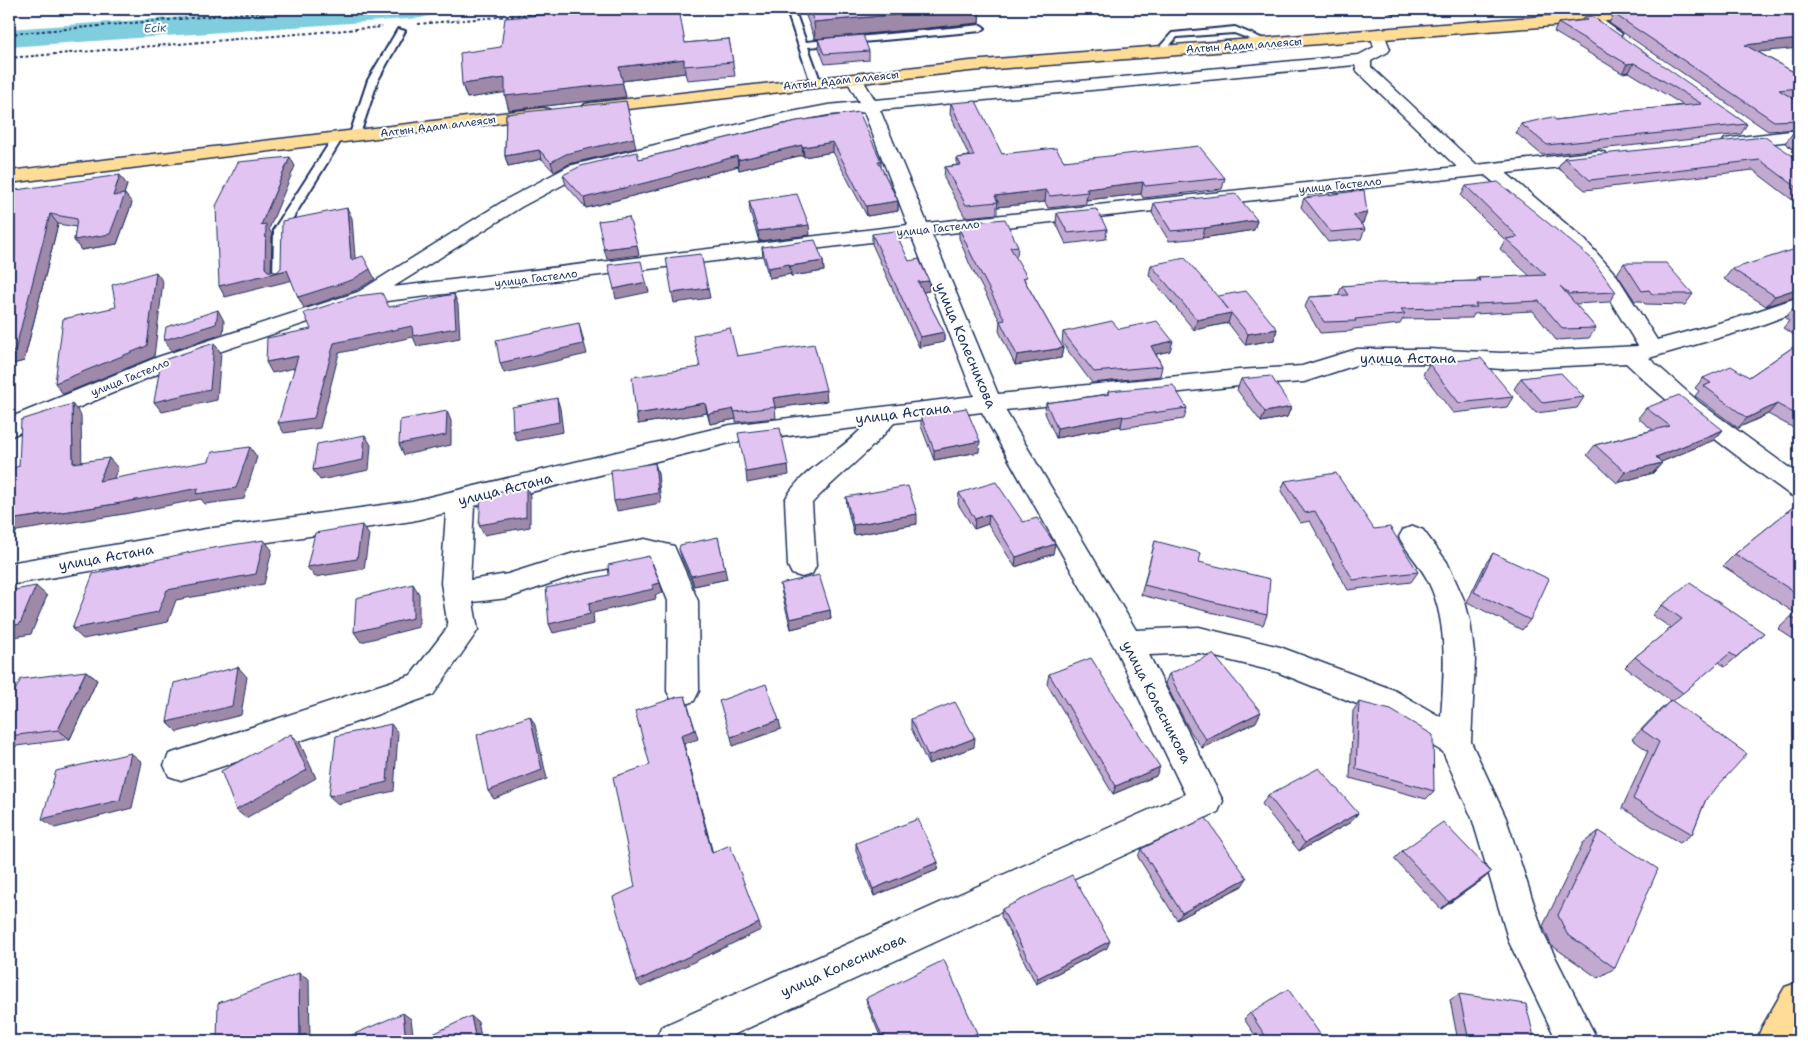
<svg xmlns="http://www.w3.org/2000/svg" width="1808" height="1050" font-family="'Shantell Sans',sans-serif">
  <rect width="100%" height="100%" fill="#fff"/>
  <filter id="ink" filterUnits="userSpaceOnUse"><feTurbulence type="fractalNoise" baseFrequency=".02" numOctaves="2"/><feDisplacementMap in="SourceGraphic" scale="10" xChannelSelector="R" yChannelSelector="G"/><feConvolveMatrix kernelMatrix="1 2 1 2 8 2 1 2 1" color-interpolation-filters="sRGB"/></filter>
  <g filter="url(#ink)">
    <g fill="none" stroke-linecap="round" stroke-linejoin="round">
      <path fill="#80cdde" fill-rule="evenodd" d="M299,9H436L431,15L421,18L9,47V29Z"/>
      <g stroke="#1b2f5e" stroke-width="4">
        <path id="lane" d="M790,15L797,17L806,42L981,25L985,28L981,31L808,47L821,83L816,86L811,83L789,17Z
          M1235,27L1273,43L1266,45L1234,33L1177,37L1163,53L1156,51L1172,33Z
          M398,29L405,31L378,80L359,137L357,139H351L349,137L368,80Z
          M337,136L342,139L286,229L285,278L283,280H275L273,278L274,229L332,139Z"/>
      </g>
      <g stroke="#1b2f5e" stroke-width="3">
        <path id="street" d="M1570,9H1587L1622,34L1619,37H1609L1572,12Z
          M1378,29L1383,31L1390,49L1388,52L1371,61V67L1476,165L1599,151L1606,153L1608,157L1606,161L1599,163L1506,173L1585,240L1617,276L1657,340L1737,318L1799,297V311L1753,328L1649,358L1700,403L1799,475V498L1790,495C1733,453 1676,412 1626,363L1501,369L1428,363L1359,364L1304,382L1239,386L1005,410L1136,630L1199,627L1280,647L1394,690L1441,717C1444,672 1449,621 1427,579C1419,564 1407,552 1399,537L1403,530L1413,526L1423,530L1447,562L1465,602L1470,621L1475,660L1471,742L1506,818L1544,935L1598,1041H1557L1509,942L1472,818L1443,752L1372,710L1277,672L1199,653L1149,655L1223,801L1218,812L720,1041H655L661,1027L1185,794L1116,650L982,412L894,423C870,452 839,475 812,503L816,566L812,574L802,577L792,574L788,566L785,500C802,468 840,453 863,427L730,443L474,506L470,580L508,574L574,553L645,539L674,546L698,601L699,691L694,701L683,705L672,701L667,691L668,601L653,563L645,561L575,575L508,598L473,602L478,630L433,695L339,728L181,780L169,776L164,765L169,754L411,675L448,627L441,583L446,513L412,521L206,551L9,585V563L206,529L412,501L730,425L974,396L912,237L362,304L174,367L9,437V418L158,357L358,292L507,199L569,166L781,114L828,105L859,102L846,79L848,75H860L875,100L1359,55L1374,47L1370,34L1373,31ZM1355,65L1357,71L1457,167L927,223L880,110ZM864,112L908,225L393,287L521,207L583,174L781,124L828,115ZM1485,175L1571,248L1600,284L1638,346L1501,353L1428,349H1357L1302,366L1239,370L998,394L932,235Z
          M1799,130V140L1731,148L1725,147L1722,143L1725,139L1731,138Z"/>
      </g>
      <g stroke="#1b2f5e" stroke-width="3">
        <path id="primary" d="M1635,9H1682L1680,12L1675,13L1591,23L970,71L591,113L585,112L582,108L585,104L591,103L970,61Z
          M543,108L549,109L552,113L549,117L9,183V171Z
          M1799,982L1798,1041H1756L1762,1027L1785,987Z"/>
      </g>
      <path stroke="#1b2f5e" stroke-width="2" stroke-dasharray="3 2.5" stroke-linecap="butt" d="M418,24L591,9
        M9,34L292,9
        M9,58L382,27"/>
      <use href="#lane" fill="#fff" fill-rule="evenodd"/>
      <use href="#street" fill="#fff" fill-rule="evenodd"/>
      <use href="#primary" fill="#ffdd96" fill-rule="evenodd"/>
    </g>
    <path fill="#c2a9d0" stroke="#1b2f5e" d="M806,9H980L979,23L837,37L869,51V60L825,64L819,48L818,39H815L806,16Z
      M1383,9H1434L1392,14Z
      M1550,9H1572L1570,12L1558,13Z
      M1589,9H1614L1592,11Z
      M1614,14L1758,52L1799,75V97H1792L1799,102V129L1768,131L1609,23Z
      M1584,17L1747,124L1741,134L1542,155L1516,133L1521,124L1683,105L1629,72L1622,73L1554,32L1558,23L1582,20Z
      M729,39L735,76L687,80L685,73L622,81L626,97L509,110L505,92L467,98L462,84L685,43Z
      M951,103L1002,154L1225,178L1222,189L1143,198L1141,194L1086,200V204L1048,208L1045,202L997,207V214L965,217L944,178L945,167L957,165V158L969,156L950,114Z
      M506,114L636,148L569,164L554,172L542,159L508,166L505,156Z
      M797,121L881,161V167L898,201V211L867,216L833,152L804,157L803,155L739,170L738,166L676,184L675,185L586,208L566,185L563,175L639,159Z
      M1799,133V154L1785,143L1792,134Z
      M1564,158L1799,160V205L1753,170L1585,190L1558,168Z
      M127,185L124,194L132,203L117,244L81,250L74,240L76,227L58,224L24,361L9,365V191Z
      M1466,186L1616,292L1609,302L1575,304L1596,328L1589,338L1556,340L1533,311L1474,314L1472,318L1403,319L1400,324L1353,329L1352,331L1320,333L1305,307L1309,297L1338,295L1342,286L1476,281L1478,278L1530,276L1500,249L1505,240L1461,196Z
      M1304,198L1363,223L1361,224L1365,229L1361,239L1328,242L1301,207Z
      M749,201L810,235L759,241L750,211Z
      M1154,203L1257,220L1254,230L1202,238L1169,241L1152,213Z
      M1057,213L1107,229L1106,239L1066,244L1056,223Z
      M974,222L1018,246L1017,256H1015L1026,283L1063,348L1061,358L1015,365L999,331L1000,321L970,265L959,238V228L974,226Z
      M872,234L909,261L929,291L923,292L944,332V342L919,347L872,244Z
      M762,247L823,261L824,271L791,276V274L769,278L763,257Z
      M1624,263L1693,294L1685,305L1645,304L1642,301H1635L1617,274Z
      M1151,265L1218,297V296L1277,329L1274,340L1245,345L1228,323L1194,330L1149,275Z
      M1732,269L1799,296L1766,306L1724,279Z
      M1799,306V338L1783,328L1789,321L1785,318L1794,308Z
      M1119,329L1170,351L1156,354L1162,366L1160,376L1092,383L1062,343L1063,332Z
      M1799,343V431L1768,414L1738,428L1695,396L1699,391L1695,388L1703,378L1749,377Z
      M737,356L827,401L775,408L776,418L736,422V419L710,424L707,413L638,424L636,414L700,367Z
      M1429,364L1513,397L1507,407L1453,413L1423,374Z
      M1521,378L1584,397L1577,408L1536,413L1514,389Z
      M1241,379L1291,407L1287,417L1261,422L1237,390Z
      M1108,391L1187,408L1184,419L1121,428V426L1056,438L1045,413L1046,403L1107,394Z
      M1646,408L1723,430L1714,440L1661,462L1662,463L1653,473L1617,483L1587,455L1595,445L1653,430L1638,418Z
      M921,416L979,452L934,460L921,426Z
      M1285,481L1418,572L1411,582L1348,590L1310,521L1300,523L1281,491Z
      M959,493L1023,522L1053,554L1015,567L988,524L974,529L958,504Z
      M846,497L917,524L854,535L847,507Z
      M1799,502V643L1778,629L1795,613L1723,566L1735,554Z
      M1155,541L1199,562L1267,615L1263,625L1141,595Z
      M679,549L727,579L694,586L682,559Z
      M1493,553L1530,620L1522,630L1467,602L1486,563Z
      M780,584L830,610L831,619L791,629L782,594Z
      M1662,605L1764,633L1725,667L1719,662L1672,702L1706,799L1692,834L1680,843L1622,808L1648,751L1632,739L1660,710L1670,701L1625,667L1635,657L1671,628L1652,615Z
      M86,671L97,680L70,739L9,747V702Z
      M1049,674L1156,776L1113,794L1047,684Z
      M1169,674L1256,722L1202,748L1190,731L1165,683Z
      M1359,702L1434,791L1426,799L1350,778L1353,711Z
      M911,719L974,747L928,764L911,728Z
      M1268,795L1358,813L1351,822L1299,851L1262,804Z
      M1599,831L1615,968L1598,978L1551,945L1543,926L1583,843Z
      M856,843L938,862L937,870L874,896L856,851Z
      M1141,849L1242,886L1177,920L1138,857Z
      M1402,851L1491,872L1482,880L1441,909L1394,859Z
      M1002,909L1107,948L1036,984L1001,916Z
      M1459,994L1535,1041H1458L1450,1000Z
      M866,998L976,1039L972,1041H882L867,1004Z
      M1250,1013L1325,1041H1259L1244,1019Z"/>
    <path fill="#9e89a9" stroke="#1b2f5e" d="M958,9H980L979,23L815,39L814,22Z
      M1394,9H1434L1392,14Z
      M1799,39V48L1739,54L1745,45Z
      M684,59L685,73L622,81L626,97L509,110L505,96L619,67Z
      M1634,63L1629,72L1622,73L1627,64Z
      M505,78L509,92L467,98L462,84Z
      M626,101L636,148L569,164L554,172L551,162Z
      M833,142V152L804,157L803,147Z
      M802,145L803,155L739,170L738,160Z
      M539,150L542,159L508,166L505,156Z
      M737,156L738,166L676,184L675,185L586,208L584,198Z
      M290,157L295,166L269,229L272,234L271,274L287,270L293,280L225,297L219,286L265,268L261,225Z
      M120,175L127,185L120,206L113,196Z
      M1143,182L1141,194L1086,200L1088,192L1086,189Z
      M1046,190L1045,202L997,207L998,202L995,196Z
      M125,194L132,203L117,244L81,250L74,240Z
      M898,201V211L867,216L866,206Z
      M347,208L352,218L356,270L351,260Z
      M1367,213L1363,223L1349,225L1353,215Z
      M50,214L58,224L24,361L9,365V353Z
      M1257,220L1254,230L1202,238L1205,228Z
      M809,225L810,235L759,241L758,231Z
      M637,245L639,255L607,259L604,249Z
      M823,261L824,271L791,276L790,266Z
      M789,264L791,274L769,278L768,268Z
      M370,269L375,279L357,290L304,308L298,297Z
      M156,272L163,282L154,357L63,394L55,383Z
      M929,281V291L918,293V282Z
      M646,282L649,292L616,299L614,289Z
      M708,288L710,298L674,303L672,293Z
      M1799,288V296L1766,306L1775,296Z
      M454,294L458,305L460,338L417,346L413,337L339,353L320,428L284,433L278,423L334,343Z
      M218,310L224,321L223,334L171,351L164,340Z
      M1231,313L1228,323L1194,330L1197,320Z
      M579,323L587,354L504,373L500,363Z
      M1277,329L1274,340L1245,345L1248,334Z
      M944,332V342L919,347L920,337Z
      M1173,341L1170,351L1148,356L1151,346Z
      M214,343L221,353L217,400L162,412L154,402Z
      M1063,348L1061,358L1015,365L1017,355Z
      M298,356L304,366L272,373L266,362Z
      M826,390L827,401L775,408L773,398Z
      M557,398L560,408L563,432L517,441L513,431Z
      M705,403L707,413L638,424L636,414Z
      M72,404L81,415L82,474L73,463Z
      M1777,404L1768,414L1738,428L1747,418Z
      M1291,407L1287,417L1261,422L1265,412Z
      M734,409L736,419L710,424L708,414Z
      M447,411L451,421V445L404,455L399,444Z
      M1123,416L1121,426L1056,438L1057,428Z
      M1723,430L1714,440L1654,465L1662,463L1653,473L1617,483L1625,472L1656,457Z
      M365,435L371,445L369,470L320,480L313,470Z
      M980,441L979,452L934,460V450Z
      M250,447L257,457L244,499L205,504L201,499L124,514L17,531L14,536H9V520L115,504Z
      M109,458L118,468L108,492L99,481Z
      M655,463L658,473L661,503L617,511L614,501Z
      M788,465L789,475L747,483L746,472Z
      M526,486L530,496V527L484,535L479,525Z
      M917,514V524L854,535L853,525Z
      M989,514L988,524L974,529L975,519Z
      M362,525L369,535L364,569L315,577L307,567Z
      M718,537L727,579L694,586L691,576Z
      M264,540L272,550L264,584L176,600L168,622L83,639L72,629L167,590Z
      M1055,544L1053,554L1015,567L1016,557Z
      M660,583L663,593L655,595L656,599L593,613L594,624L553,633L549,624L589,603Z
      M413,584L419,594V627L361,642L354,632Z
      M36,586L47,596L31,634L9,638V626Z
      M830,610L831,619L791,629L790,619Z
      M238,667L247,677L241,715L177,732L167,722Z
      M86,671L97,680L70,739L58,730Z
      M685,696L698,739L684,744L715,861L712,853L681,735Z
      M1261,712L1256,722L1202,748L1206,739Z
      M530,716L535,725L547,779L494,799L488,791Z
      M779,720L781,729L733,746L731,737Z
      M391,724L398,733L394,791L338,804L329,796Z
      M291,734L300,743L316,778L246,818L236,810Z
      M975,738L974,747L928,764V756Z
      M131,753L142,762L132,808L55,828L42,819Z
      M1160,767L1156,776L1113,794L1116,786Z
      M1358,813L1351,822L1299,851L1305,843Z
      M938,862L937,870L874,896L873,889Z
      M1491,872L1482,880L1441,909L1449,902Z
      M1247,878L1242,886L1177,920L1182,913Z
      M759,923L761,930L641,987L637,981Z
      M1110,941L1107,948L1036,984L1038,978Z
      M299,973L309,979L310,1041H300Z
      M403,1013L411,1019L414,1041H406Z
      M471,1016L478,1022L482,1041H476Z
      M977,1033L976,1039L972,1041H962Z"/>
    <path fill="#e2c4f2" stroke="#1b2f5e" d="M615,9H679L685,43L729,39L733,62L684,66V59L619,67L623,83L505,96V78L462,84L460,53L501,47L505,18Z
      M809,9H958L814,22Z
      M1655,9H1799V39L1745,45L1799,75V88L1779,90L1799,102V120L1774,121L1614,14Z
      M1592,16L1747,124L1547,145L1521,124L1552,117L1556,120L1633,110L1702,104L1634,63L1627,64L1558,23L1588,20L1584,17Z
      M863,35L869,51L824,54L818,39Z
      M626,101L634,138L566,154L551,162L539,150L505,156L506,114Z
      M976,101L1002,154L1056,148L1064,161L1199,146L1225,178L1145,186L1143,182L1086,189L1088,192L1050,196L1046,190L995,196L998,202L966,205L945,167L961,165L957,158L974,156L951,103Z
      M859,112L881,161H878L898,201L866,206L833,142L803,147L802,145L738,160L737,156L674,174L673,176L584,198L563,175L581,166L637,152L639,159L797,121Z
      M1799,133V139L1792,134Z
      M1765,137L1799,160V189L1760,160L1590,180L1564,158Z
      M290,157L261,225L266,224L265,268L268,271L277,272L281,268L282,221L347,208L351,260L363,256L370,269L352,280L298,297L287,270L219,286L216,206L238,162Z
      M120,175L113,196L125,194L110,234L74,240L77,219L50,214L15,351L9,353V191Z
      M1498,182L1591,258L1616,292L1569,294L1560,286L1596,328L1563,329L1539,301L1475,304L1477,307L1401,309L1405,314L1355,319L1356,321L1324,322L1309,297L1348,295L1342,286L1377,283L1481,281L1478,278L1546,275L1506,239L1518,237L1466,186Z
      M1364,190L1367,213L1353,215L1365,229L1331,232L1304,198Z
      M797,194L809,225L758,231L749,201Z
      M1236,194L1257,220L1205,228L1171,231L1154,203Z
      M1096,209L1107,229L1068,233L1057,213Z
      M629,217L637,245L604,249L598,221Z
      M1005,219L1018,246L1010,247L1027,277L1023,278L1063,348L1017,355L1000,321L1005,320L971,254L959,228L977,226L974,222Z
      M895,231L909,261L919,259L929,281L918,282L944,332L920,337L872,234Z
      M815,240L823,261L790,266L789,264L768,268L762,247Z
      M1799,248V288L1775,296L1732,269Z
      M701,254L708,288L672,293L666,258Z
      M1185,258L1229,310L1218,296L1246,291L1277,329L1248,334L1231,313L1197,320L1151,265Z
      M641,261L646,282L614,289L608,265Z
      M1624,263H1666L1693,294H1652L1649,290L1642,291Z
      M156,272L147,346L55,383L63,319L116,307L112,285Z
      M382,293L389,307L454,294L456,328L413,336L412,326L334,343L314,418L278,423L298,356L266,362L267,338L311,329L304,313L357,296Z
      M1799,306V311L1794,308Z
      M218,310L216,324L164,340L166,327Z
      M1799,315V322L1792,318Z
      M1112,321L1119,329L1157,321L1173,341L1151,346L1162,366L1094,372L1063,332Z
      M579,323L583,344L500,363L496,340Z
      M730,328L737,356L814,344L826,390L773,398L775,407L734,412V409L708,414L705,403L636,414L632,377L700,367L693,335Z
      M214,343L210,389L154,402L161,361Z
      M1799,343V416L1777,404L1747,418L1704,386L1711,383L1703,378L1731,366L1749,377Z
      M1481,358L1513,397L1459,403L1429,364Z
      M1561,373L1584,397L1543,403L1521,378Z
      M1271,376L1291,407L1265,412L1241,379Z
      M1173,385L1187,408L1124,417L1123,416L1057,428L1046,403L1110,394L1108,391Z
      M1679,395L1723,430L1656,457L1662,463L1625,472L1595,445L1670,426L1646,408Z
      M557,398L559,422L513,431L512,407Z
      M72,404L73,463L109,458L99,481L209,461L212,452L250,447L236,488L196,494L199,488L115,504L9,520V470L19,466L21,420Z
      M966,408L980,441L934,450L921,416Z
      M447,411L446,435L399,444L400,420Z
      M780,428L788,465L746,472L738,433Z
      M365,435L363,460L313,470L317,444Z
      M655,463L658,493L614,501L611,470Z
      M1336,473L1374,529L1390,527L1418,572L1353,580L1315,511L1305,513L1285,481Z
      M996,482L1023,522L1037,518L1055,544L1016,557L989,514L975,519L959,493Z
      M526,486V517L479,525L481,495Z
      M908,486L917,514L853,525L846,497Z
      M1799,502V595L1735,554Z
      M362,525L357,559L307,567L315,533Z
      M718,537L725,569L691,576L679,549L680,545Z
      M264,540L256,574L167,590L158,612L72,629L93,574L200,550Z
      M1155,541L1201,553L1199,562L1270,579L1267,615L1144,585Z
      M1493,553L1549,579L1530,620L1474,592Z
      M649,556L660,583L652,585L653,589L589,603L590,614L549,624L546,588L609,575L608,565Z
      M819,575L830,610L790,619L780,584Z
      M1690,583L1764,633L1736,657L1730,653L1683,693L1635,657L1682,619L1662,605Z
      M413,584V618L354,632L356,598Z
      M36,586L20,624L9,626V591Z
      M1799,609V622L1791,617Z
      M1213,654L1261,712L1206,739L1194,722L1169,674Z
      M1091,658L1160,767L1116,786L1049,674Z
      M238,667L232,706L167,722L174,683Z
      M86,671L58,730L9,736V702L21,679Z
      M766,684L779,720L731,737L719,701Z
      M685,696L695,730L681,735L712,853L730,845L759,923L637,981L613,897L635,887L613,777L650,765L635,711L677,697Z
      M1671,700L1747,754L1706,799L1692,834L1633,799L1659,742L1642,730Z
      M955,702L975,738L928,756L911,719Z
      M1359,702L1391,710L1433,735L1434,791L1356,769Z
      M530,716L542,770L488,791L477,735Z
      M391,724L387,782L329,796L336,736Z
      M291,734L307,770L236,810L221,771Z
      M131,753L120,800L42,819L56,771Z
      M1319,768L1358,813L1305,843L1268,795Z
      M1206,818L1247,878L1182,913L1141,849Z
      M918,819L938,862L873,889L856,843Z
      M1443,822L1491,872L1449,902L1402,851Z
      M1599,831L1658,869L1615,968L1567,934L1558,915Z
      M1072,875L1110,941L1038,978L1002,909Z
      M944,960L977,1033L962,1041H884L866,998Z
      M299,973L300,1041H217L218,1003Z
      M1288,989L1325,1041H1269L1250,1013Z
      M1459,994L1526,1004L1535,1041H1469Z
      M403,1013L406,1041H338Z
      M471,1016L476,1041H418Z
      M766,1034L769,1041H750Z"/>
  </g>
  <g text-anchor="middle" stroke-width="4" stroke-linejoin="round" paint-order="stroke">
    <g font-size="11" fill="#1b2f5e" stroke="#fff">
      <text transform="translate(1244 45) rotate(-4)" y="4">Алтын Адам аллеясы</text>
      <text transform="translate(841 80) rotate(-6)" y="4">Алтын Адам аллеясы</text>
      <text transform="translate(438 126) rotate(-7)" y="4">Алтын Адам аллеясы</text>
      <text transform="translate(1340 185) rotate(-6)" y="4">улица Гастелло</text>
      <text transform="translate(938 228) rotate(-6)" y="4">улица Гастелло</text>
      <text transform="translate(536 278) rotate(-7)" y="4">улица Гастелло</text>
      <text transform="translate(130 377) rotate(-22)" y="4">улица Гастелло</text>
    </g>
    <g font-size="12" font-style="italic" fill="#395e84" stroke="#fff">
      <text transform="translate(155 28) rotate(-4)" y="4">Есік</text>
    </g>
    <g font-size="14" fill="#1b2f5e" stroke="#fff">
      <text transform="translate(966 345) rotate(67)" y="5">улица Колесникова</text>
      <text x="1408" y="363">улица Астана</text>
      <text transform="translate(903 413) rotate(-7)" y="5">улица Астана</text>
      <text transform="translate(505 489) rotate(-14)" y="5">улица Астана</text>
      <text transform="translate(106 557) rotate(-10)" y="5">улица Астана</text>
      <text transform="translate(1157 702) rotate(63)" y="5">улица Колесникова</text>
      <text transform="translate(843 965) rotate(-24)" y="5">улица Колесникова</text>
    </g>
  </g>
  <rect width="1808" height="1050" fill="none" stroke="#fff" stroke-width="30"/>
  <rect x="15" y="15" width="1778" height="1020" fill="none" stroke="#1b2f5e" stroke-width="2" filter="url(#ink)"/>
</svg>
